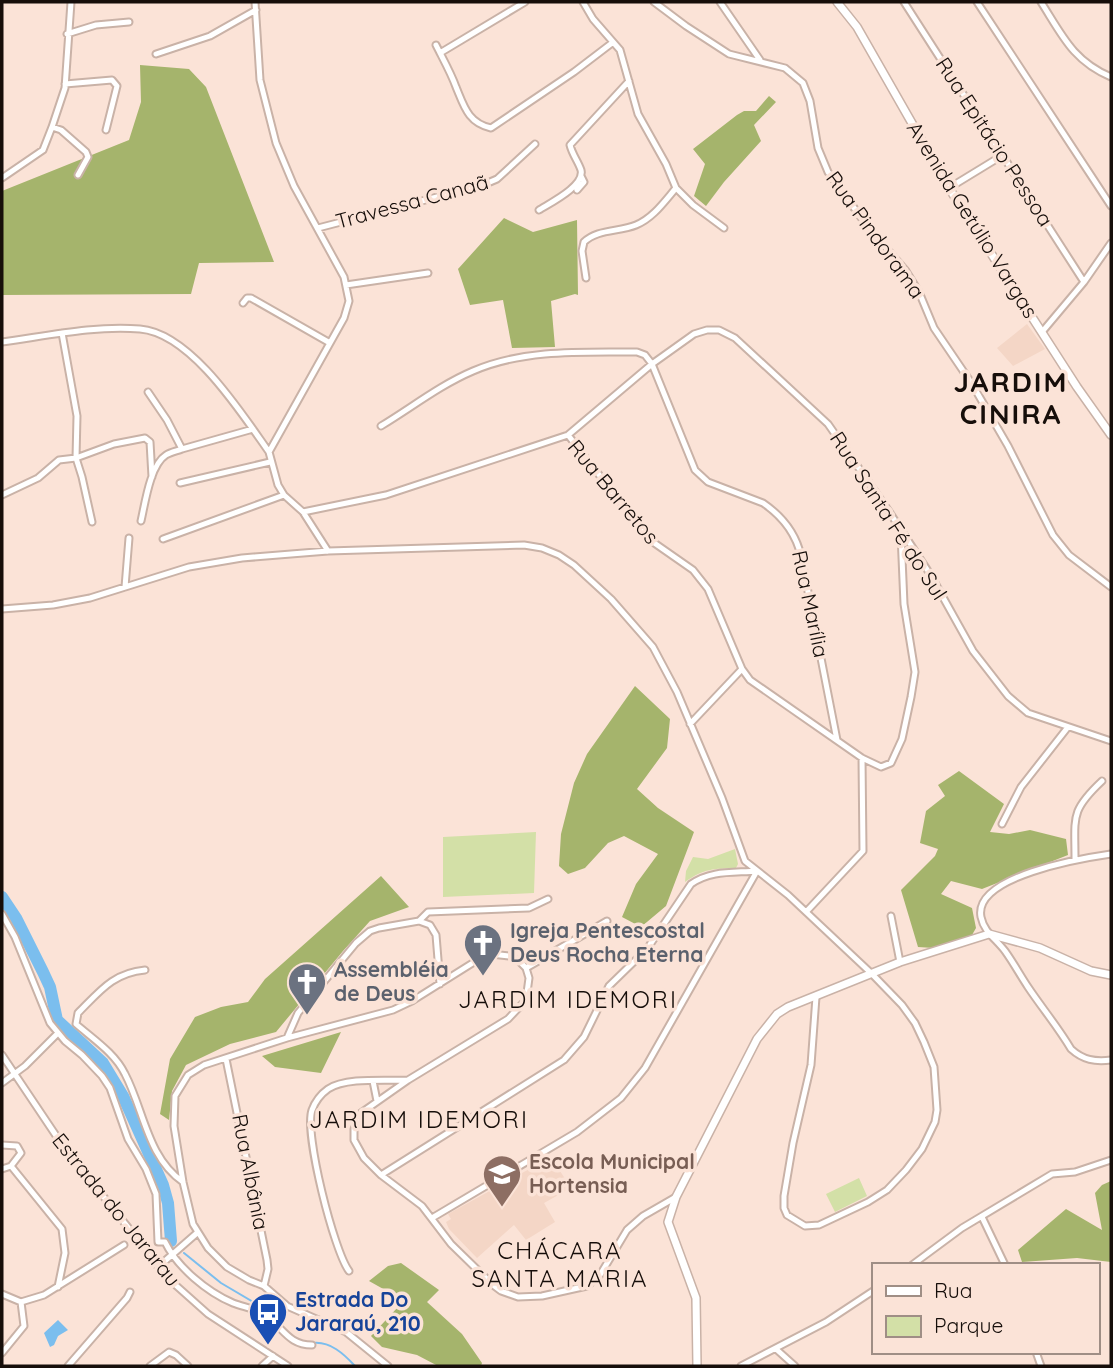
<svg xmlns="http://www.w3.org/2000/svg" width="1113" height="1368" font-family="Quicksand,sans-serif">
  <rect width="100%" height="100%" fill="#fbe3d7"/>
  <path fill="#f4d6c6" d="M1027,324L1045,349L1013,366L997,348Z
    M551,1157L571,1188L544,1203L555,1222L526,1240L514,1225L477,1258L449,1229L446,1222L451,1219L448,1214Z"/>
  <path fill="#d3e0a7" d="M536,832L534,893L443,897V837Z
    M735,849L738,864L736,868C713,869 705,868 685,882L686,871L693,857L708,859Z
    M859,1178L867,1196L835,1212L826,1194Z"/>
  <path fill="#a5b46c" d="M140,65L189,69L206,87L274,262L199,263L191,294L2,295V191L129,140L141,102Z
    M769,96L776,102L754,125L761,141L724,182L706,206L694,196L705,164L693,149L737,115L744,111H756Z
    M504,218L533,232L577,220L578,295L575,294L551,301L555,347L512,348L503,300L470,305L458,269Z
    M635,686L670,719L667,748L637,789L658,808L694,832L666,906L641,927L622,917L636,884L658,854L624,836L608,843L585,868L568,874L559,866L561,834L574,783L587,754Z
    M959,771L1004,804L990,832L1009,834L1030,830L1066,839L1068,855L982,889L951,881L941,894L972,908L976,928L972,935L934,948L918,947L901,890L935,856L938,849L920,843L926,811L945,796L938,785Z
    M381,876L409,907L370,921L343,951L276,1032L230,1044L186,1065L172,1091L169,1120L160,1114L170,1059L195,1017L221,1007L248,1002L265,979Z
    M341,1032L321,1073L275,1067L262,1056Z
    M1111,1181V1262L1077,1258L1022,1262L1018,1250L1066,1209L1102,1230L1095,1193L1102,1185Z
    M401,1263L439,1290L427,1302L462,1334L482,1363L481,1366H438L417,1355L382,1347L371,1336L398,1307L394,1295L369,1281L388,1266Z"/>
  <path fill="#7bbeee" d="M58,1320L68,1330L58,1336L54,1345L50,1347L44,1333Z"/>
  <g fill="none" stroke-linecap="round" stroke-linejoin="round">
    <path stroke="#7bbeee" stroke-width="2" d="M184,1253L221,1283L265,1309L284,1329
      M313,1343C330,1341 344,1354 355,1366"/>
    <path stroke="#7bbeee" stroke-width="12" d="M2,897L16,918L43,972L50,987L57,1020L103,1063L123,1096L163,1185L168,1203L171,1241"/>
    <g stroke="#c9b2a7" stroke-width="9">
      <path id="minor" d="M255,2L260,80L276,143L294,186L344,277L349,301L344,318L269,452L278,485L284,495L303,512L328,551
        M583,2L593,19L620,50L638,114L666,164L676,188L693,205L724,228
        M654,2L686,26L729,54L785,68L803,83L810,101L818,148L828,172L868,227L906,271L919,292L934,328L972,384L1008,446L1053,535L1069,555L1111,587
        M720,2L760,60
        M904,2L1084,282
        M977,2L1111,206
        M1041,2C1062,35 1073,61 1111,77
        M67,34L96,25L129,22
        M436,45C443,59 451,73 456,87C464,106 468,123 491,128L574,72L612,43
        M440,53L525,2
        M156,54L210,36L256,10
        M65,84L112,80L117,86L106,130
        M52,127L65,88L71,2
        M2,178L43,150L52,127L61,130L86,152L88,157L78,175
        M949,188L1003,155
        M577,190L584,182L581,176
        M539,210C550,203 585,186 581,170C578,161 572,154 570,145L629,81
        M318,228L483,185L497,179L535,144
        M586,278L582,251L584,242C597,229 619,232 636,225C653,218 664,202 676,188
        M346,285L428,273
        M243,303L247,298H251L330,343
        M1042,332L1084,282L1111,243
        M62,333L77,416L76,458L82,477L92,522
        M2,342C46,336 96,325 140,329C191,333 242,414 269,452
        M381,426C411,408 440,385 473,371C523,349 584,352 637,352L645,355L652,364L695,470L708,482L763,503C782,516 796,534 801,556L837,740
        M568,435L650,540L693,570L708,589L742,669L750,680L862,758L881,767L891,763L902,739L911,697L915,672L904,604L901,534
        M182,449L253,429
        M180,483L270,462
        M2,495L38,478L59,460L76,458L114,444L145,438L150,442L152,477
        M303,512L386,495L568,435L652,364L694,334L707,330H719L735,338L828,424L888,510L930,574L973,651L1008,696L1028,713L1111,741
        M141,521C145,504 150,465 166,455C171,452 177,451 182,449L167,420L148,392
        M163,539L284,495
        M125,587L129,538
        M2,609L53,605L90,598L189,567L242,558L328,551L524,545L542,548L559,555L574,565L611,599L653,647L677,692L722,798L745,861L788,895L872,974L902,1005L915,1023L924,1042L934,1067L937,1110L935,1122L922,1149L906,1170L887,1190L868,1202L819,1225L805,1226L787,1215L784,1208V1196L793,1143L811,1065L816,997
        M690,724L742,669
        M1002,824L1021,787L1068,727
        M1111,854C1083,858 973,876 981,917C984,932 996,939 1005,951C1013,962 1020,975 1028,987C1042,1008 1058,1027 1071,1049C1083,1060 1095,1062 1111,1060
        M1075,859C1075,817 1070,811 1102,781
        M806,912L863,851L862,758
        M2,914L15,937L50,1023L65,1041L82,1055L102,1076L110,1088L128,1139L146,1169L156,1194L158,1242H165C177,1267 207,1292 233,1303C243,1307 254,1308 263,1314C283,1326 287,1345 312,1345
        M891,916L900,962
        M419,921L428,912L529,908L548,899
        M526,968L607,921
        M145,970C113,973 100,991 78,1013L76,1024C93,1039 115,1053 125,1074C144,1110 147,1157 183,1182
        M287,1038L298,1013L356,943L370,931L379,928L419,921L430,925L436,935L440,984
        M2,1055L63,1146L171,1281L208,1314L288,1366
        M226,1059L267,1260L268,1269L264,1286
        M373,1081L377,1101
        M2,1083L25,1066L58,1033
        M2,1145L17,1146L21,1153L11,1166L2,1169
        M11,1166L62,1229L65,1253L58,1287
        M381,1175L564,1060L584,1037L609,986L647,949L691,884C711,870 733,873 757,871
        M982,1217L1005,1265
        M432,1218L577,1132L621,1098L645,1068L757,871
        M912,1265L962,1228L1052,1174L1075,1172L1111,1160
        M158,1267L197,1233
        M349,1271C334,1251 304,1133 312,1110C315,1102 321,1094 328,1089C346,1077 386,1081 408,1080
        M2,1294L21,1302L44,1295L124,1245
        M776,1349L795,1366
        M1036,1352L1041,1366
        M2,1353L24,1326L21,1302
        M68,1366L127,1298L130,1292
        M150,1366L169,1352L176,1355L188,1366
        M262,1366L273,1356
        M388,1366L346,1332L287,1306L264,1286L249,1280L227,1267L208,1248L193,1224L183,1182L174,1126L175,1096L188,1075L204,1065L287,1038L393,1010L412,1001L479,959L491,954L509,956L518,960L526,968L529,978L526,1000L508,1019L408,1080L361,1113L354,1129V1140L364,1158L381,1175L422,1206L451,1244L493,1285L501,1291L518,1297L542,1296L587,1286L600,1275L627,1230L643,1216L676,1197
        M741,1366L826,1322L873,1291"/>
    </g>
    <g stroke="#c9b2a7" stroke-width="10">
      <path id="tertiary" d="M837,2L857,27L949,188L1077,387L1111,435
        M697,1366L696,1298L668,1222L676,1197L757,1039L777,1014L788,1007L900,962L989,934L1040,948L1091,971L1111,975"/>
    </g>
    <use href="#minor" stroke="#fff" stroke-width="5"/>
    <use href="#tertiary" stroke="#fff" stroke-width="7"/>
  </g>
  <defs>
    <g id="church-pin" transform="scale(2.0125)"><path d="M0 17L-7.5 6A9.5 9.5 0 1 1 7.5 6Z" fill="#6b7280" stroke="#fbe3d7"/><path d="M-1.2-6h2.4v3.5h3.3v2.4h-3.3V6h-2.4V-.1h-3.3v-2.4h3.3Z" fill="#fff"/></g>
    <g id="school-pin" transform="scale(2.0125)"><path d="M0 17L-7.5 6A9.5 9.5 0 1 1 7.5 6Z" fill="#8d6e63" stroke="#fbe3d7"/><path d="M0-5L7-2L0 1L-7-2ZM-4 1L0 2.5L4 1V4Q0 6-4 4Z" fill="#fff"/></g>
    <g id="bus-pin" transform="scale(2.0125)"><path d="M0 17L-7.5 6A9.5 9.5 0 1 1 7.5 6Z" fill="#1a4fb4" stroke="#fbe3d7"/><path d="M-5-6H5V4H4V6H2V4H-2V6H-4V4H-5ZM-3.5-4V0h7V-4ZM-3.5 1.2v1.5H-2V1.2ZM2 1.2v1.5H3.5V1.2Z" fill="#fff"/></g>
  </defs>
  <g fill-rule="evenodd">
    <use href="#church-pin" x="483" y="943"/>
    <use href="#church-pin" x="307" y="982"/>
    <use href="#school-pin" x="502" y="1174"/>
    <use href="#bus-pin" x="268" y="1312"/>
  </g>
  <g text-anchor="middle" stroke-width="7" stroke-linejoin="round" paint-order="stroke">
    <g font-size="21" fill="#160e0a" stroke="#fbe3d7">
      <text transform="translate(994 142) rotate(57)" y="7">Rua Epitácio Pessoa</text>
      <text transform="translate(412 202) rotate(-15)" y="7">Travessa Canaã</text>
      <text transform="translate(972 220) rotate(58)" y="7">Avenida Getúlio Vargas</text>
      <text transform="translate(875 235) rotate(54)" y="7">Rua Pindorama</text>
      <text transform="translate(613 492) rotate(50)" y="7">Rua Barretos</text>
      <text transform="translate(888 516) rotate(57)" y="7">Rua Santa Fé do Sul</text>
      <text transform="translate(810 604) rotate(78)" y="7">Rua Marília</text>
      <text transform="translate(250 1172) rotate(79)" y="7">Rua Albânia</text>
      <text transform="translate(116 1210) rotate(51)" y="7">Estrada do Jararau</text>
    </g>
    <g font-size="21" font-weight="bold" fill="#5b616d" stroke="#fbe3d7" text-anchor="start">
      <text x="510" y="938">Igreja Pentescostal<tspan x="510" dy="24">Deus Rocha Eterna</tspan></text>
      <text x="334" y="977">Assembléia<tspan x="334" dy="24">de Deus</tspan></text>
    </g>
    <g font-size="21" font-weight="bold" fill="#785e54" stroke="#fbe3d7" text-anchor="start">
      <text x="529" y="1169">Escola Municipal<tspan x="529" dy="24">Hortensia</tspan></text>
    </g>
    <g font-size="21" font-weight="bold" fill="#164399" stroke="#fbe3d7" text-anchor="start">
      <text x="295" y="1307">Estrada Do<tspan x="295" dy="24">Jararaú, 210</tspan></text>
    </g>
    <g font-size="24" letter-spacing="2" fill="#160e0a" stroke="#fbe3d7">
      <text x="568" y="1008">JARDIM IDEMORI</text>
      <text x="419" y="1128">JARDIM IDEMORI</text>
      <text x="560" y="1259">CHÁCARA<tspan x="560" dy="28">SANTA MARIA</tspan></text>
    </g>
    <g font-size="28" font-weight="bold" letter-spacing="2" fill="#160e0a" stroke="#fbe3d7">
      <text x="1011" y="392">JARDIM<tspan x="1011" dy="32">CINIRA</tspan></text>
    </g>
  </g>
  <rect width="1113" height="1368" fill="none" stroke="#160e0a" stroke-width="7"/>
  <rect x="872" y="1263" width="228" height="91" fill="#fbe3d7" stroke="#9f8e85" stroke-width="2"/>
  <rect x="886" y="1286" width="35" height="10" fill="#ffffff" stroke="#9f8e85" stroke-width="2"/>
  <text x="934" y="1298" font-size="21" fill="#160e0a">Rua</text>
  <rect x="886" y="1316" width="35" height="21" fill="#d3e0a7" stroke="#9f8e85" stroke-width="2"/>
  <text x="934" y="1333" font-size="21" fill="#160e0a">Parque</text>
</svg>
